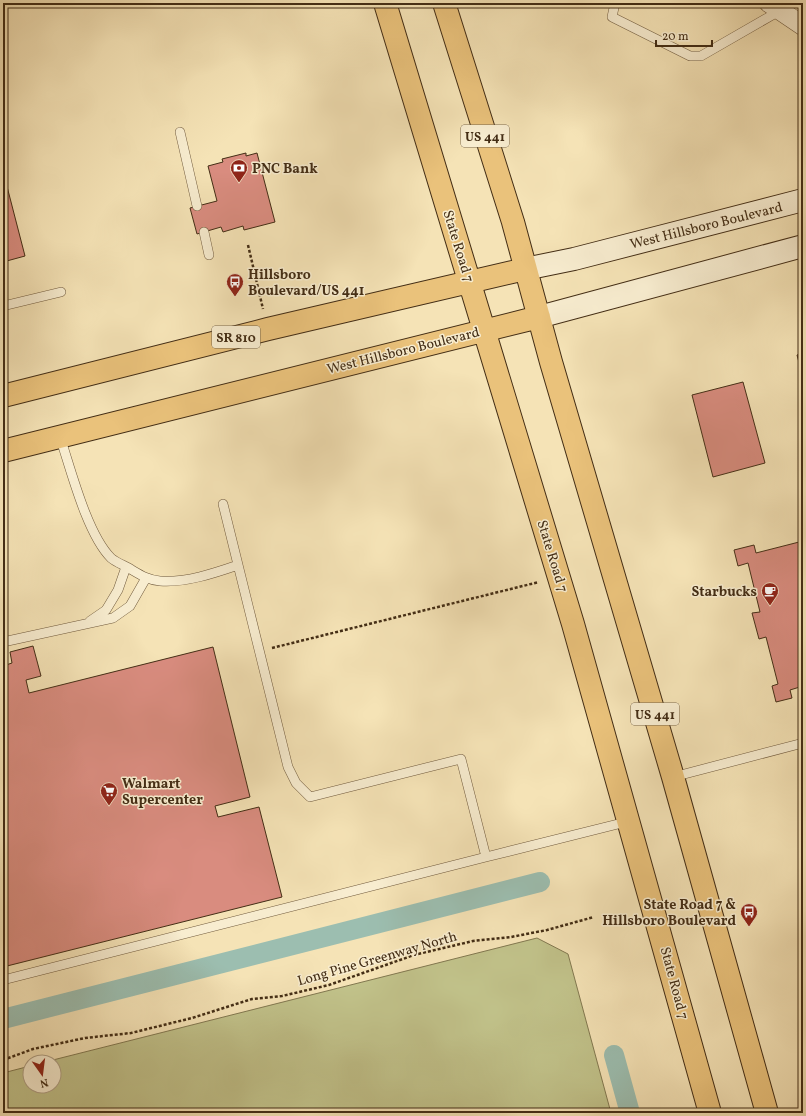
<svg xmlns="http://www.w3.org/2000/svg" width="806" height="1116" font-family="Vollkorn,serif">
  <rect width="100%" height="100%" fill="#f5e3b6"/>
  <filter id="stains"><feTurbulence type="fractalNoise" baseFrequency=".005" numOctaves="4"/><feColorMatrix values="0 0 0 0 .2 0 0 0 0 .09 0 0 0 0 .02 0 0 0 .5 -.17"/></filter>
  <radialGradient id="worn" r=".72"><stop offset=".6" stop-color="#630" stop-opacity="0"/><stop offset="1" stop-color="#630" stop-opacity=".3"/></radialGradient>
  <path fill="#c1c28a" stroke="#827850" d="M537,938L568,954L611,1113H3V1073L30,1066V1086H54V1062H45Z"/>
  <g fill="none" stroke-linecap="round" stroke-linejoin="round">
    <path stroke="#9cbeb0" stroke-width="20" d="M3,1019L540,882
      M614,1055L630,1113"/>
  </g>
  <path fill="#d98c7f" stroke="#432d15" d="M246,153V156L257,153L275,222L244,230L243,226L223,232L221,227L197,234L190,208L217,201L208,166L223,162L222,159Z
    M3,171L25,256L3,262Z
    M803,353V374H802L797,355Z
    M743,382L765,463L713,477L692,395Z
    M803,541V686L790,690L792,698L776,702L772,686L778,684L766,637L759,639L752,613L760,612L748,563L738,566L734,550L754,545L756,553Z
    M33,646L41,676L26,680L29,693L213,647L250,797L215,806L218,817L259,807L282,897L3,967V666L12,663L10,652Z"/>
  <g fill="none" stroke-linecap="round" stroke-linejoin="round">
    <g stroke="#705a3d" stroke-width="10">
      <path id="lane" d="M615,3L612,17L690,56H701L781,10
        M180,132L197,206
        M204,232L209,255
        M3,306L61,292
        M60,437C71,470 87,534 111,558C117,563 126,566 132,570C142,576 149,580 160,581C185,583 215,573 238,565
        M223,504L288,767L296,783L310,797L461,759L486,857L630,821
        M90,621L106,610L118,590L126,567
        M3,642L113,618L130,606L146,578
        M673,777L803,743
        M3,980L486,857"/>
    </g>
    <g stroke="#705a3d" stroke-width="20">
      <path id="street" d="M769,3L803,26"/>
    </g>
    <g stroke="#432d15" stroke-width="24">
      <path id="secondary" d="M525,269L574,259L803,200
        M539,317L803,246"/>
    </g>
    <g stroke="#432d15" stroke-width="24">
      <path id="primary" d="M385,3L573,624L710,1113
        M444,3L513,222L551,362L673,777L767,1113
        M3,396L268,329L525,269
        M3,451L539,317"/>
    </g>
    <path stroke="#432d15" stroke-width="2.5" stroke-dasharray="3 2" stroke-linecap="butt" d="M248,245L263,309
      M272,648L539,582
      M3,1060L33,1049L85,1038L131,1033L192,1018L252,999L282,996L329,985L414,955L473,941L511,937L547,930L594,917"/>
    <use href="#lane" stroke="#f8edd0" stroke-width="9"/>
    <use href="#street" stroke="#f8edd0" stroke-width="19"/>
    <use href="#secondary" stroke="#f8edd0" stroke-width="22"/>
    <use href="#primary" stroke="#eac27b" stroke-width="22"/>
  </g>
  <defs>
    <g id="bank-pin" transform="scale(0.9)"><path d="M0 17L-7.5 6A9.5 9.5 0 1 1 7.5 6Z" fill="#8f2418" stroke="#f8edd0"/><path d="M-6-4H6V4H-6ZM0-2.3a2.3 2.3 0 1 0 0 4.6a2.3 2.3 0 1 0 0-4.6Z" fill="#fff"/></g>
    <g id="bus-pin" transform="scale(0.9)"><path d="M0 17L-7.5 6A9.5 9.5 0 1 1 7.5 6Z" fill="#8f2418" stroke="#f8edd0"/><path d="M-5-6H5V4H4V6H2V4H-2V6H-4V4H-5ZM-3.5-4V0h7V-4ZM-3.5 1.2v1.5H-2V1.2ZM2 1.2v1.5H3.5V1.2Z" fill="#fff"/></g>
    <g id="cafe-pin" transform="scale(0.9)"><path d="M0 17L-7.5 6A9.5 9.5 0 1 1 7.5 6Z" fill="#8f2418" stroke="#f8edd0"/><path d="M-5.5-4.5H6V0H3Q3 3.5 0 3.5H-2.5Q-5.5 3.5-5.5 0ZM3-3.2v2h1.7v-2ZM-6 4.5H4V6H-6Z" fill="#fff"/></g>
    <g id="supermarket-pin" transform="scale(0.9)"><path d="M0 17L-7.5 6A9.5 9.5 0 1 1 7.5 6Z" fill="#8f2418" stroke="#f8edd0"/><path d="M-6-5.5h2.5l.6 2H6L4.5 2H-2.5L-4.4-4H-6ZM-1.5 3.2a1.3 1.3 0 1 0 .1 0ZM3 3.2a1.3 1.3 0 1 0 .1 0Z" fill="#fff"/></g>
  </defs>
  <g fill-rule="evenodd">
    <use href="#bank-pin" x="239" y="168"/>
    <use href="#bus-pin" x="235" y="282"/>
    <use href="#cafe-pin" x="770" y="591"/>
    <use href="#supermarket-pin" x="109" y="791"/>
    <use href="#bus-pin" x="749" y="912"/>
  </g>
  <g text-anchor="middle" stroke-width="3" stroke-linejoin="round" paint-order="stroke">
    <g fill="#f8edd0" stroke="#79674d" stroke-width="1">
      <rect x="461" y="125" width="48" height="22" rx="3"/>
      <rect x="212" y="326" width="48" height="22" rx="3"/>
      <rect x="631" y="703" width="48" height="22" rx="3"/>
    </g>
    <g font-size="13" font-weight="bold" fill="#432d15">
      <text x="485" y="141">US 441</text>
      <text x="236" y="342">SR 810</text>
      <text x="655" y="719">US 441</text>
    </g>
    <g font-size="14" font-weight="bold" fill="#432d15" stroke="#f8edd0" text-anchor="start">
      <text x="252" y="173">PNC Bank</text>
      <text x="248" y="279">Hillsboro<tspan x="248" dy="16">Boulevard/US 441</tspan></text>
      <text x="757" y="596" text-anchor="end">Starbucks</text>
      <text x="122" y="788">Walmart<tspan x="122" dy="16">Supercenter</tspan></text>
      <text x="736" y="909" text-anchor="end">State Road 7 &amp;<tspan x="736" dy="16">Hillsboro Boulevard</tspan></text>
    </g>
    <g font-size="14" fill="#432d15" stroke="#f8edd0">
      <text transform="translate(706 225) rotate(-14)" y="5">West Hillsboro Boulevard</text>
      <text transform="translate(459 246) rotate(73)" y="5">State Road 7</text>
      <text transform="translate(403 350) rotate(-14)" y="5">West Hillsboro Boulevard</text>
      <text transform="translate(553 556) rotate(73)" y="5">State Road 7</text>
      <text transform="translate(377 958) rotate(-16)" y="5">Long Pine Greenway North</text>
      <text transform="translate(675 983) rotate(75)" y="5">State Road 7</text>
    </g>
  </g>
  <rect width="806" height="1116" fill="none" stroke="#f5e3b6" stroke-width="16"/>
  <rect x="4" y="4" width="798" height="1108" fill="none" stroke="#432d15" stroke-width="2"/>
  <rect x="8" y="8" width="790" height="1100" fill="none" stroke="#432d15"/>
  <g transform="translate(42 1074) rotate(166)"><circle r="19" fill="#f8edd0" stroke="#b0a085"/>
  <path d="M0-3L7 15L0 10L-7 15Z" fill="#8f2418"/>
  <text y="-6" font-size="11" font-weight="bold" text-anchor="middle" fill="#432d15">N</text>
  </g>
  <path d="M656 40v6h56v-6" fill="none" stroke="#432d15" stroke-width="2"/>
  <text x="662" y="40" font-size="12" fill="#432d15" stroke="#f8edd0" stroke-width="3" paint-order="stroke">20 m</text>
  <rect width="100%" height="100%" filter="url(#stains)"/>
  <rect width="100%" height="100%" fill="url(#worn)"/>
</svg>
